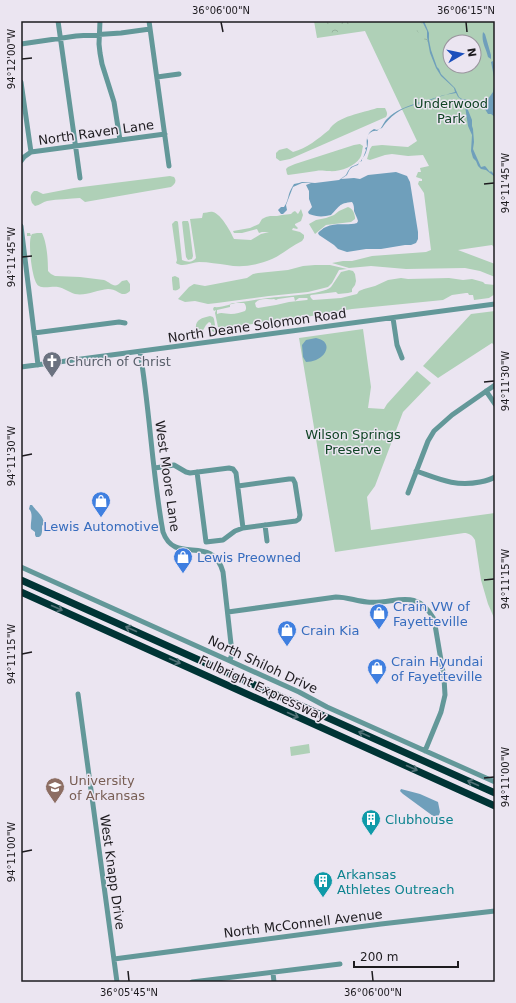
<svg xmlns="http://www.w3.org/2000/svg" width="516" height="1003" font-family="'DejaVu Sans',sans-serif">
  <defs>
    <pattern id="forest-crowns" width="20" height="18" patternUnits="userSpaceOnUse"><rect width="20" height="18" fill="#afd0b7"/><path d="M2 6a3 3 0 1 1 6 0M12 15a3 3 0 1 1 6 0" fill="none" stroke="#96b29d"/></pattern>
  </defs>
  <rect width="100%" height="100%" fill="#ebe5f1"/>
  <path fill="#afd0b7" fill-rule="evenodd" d="M314,21H495V254L494,247L492,245L458,250L495,264V277L480,271L465,268L406,269L371,266L349,268L332,263L343,261H352L372,256L426,252L431,250L424,193L418,184L419,181H422V179L416,177L418,172H421L420,168L429,166L423,155L408,156L392,154L385,155L370,160L367,159L370,149L372,146L382,145L408,147L417,141L365,31L317,38ZM450,42H474V66H450Z
    M377,108H385C387,112 388,114 386,117L290,159L280,161L276,158V153L279,150L287,148L293,152C307,148 318,139 329,130C337,116 363,113 377,108Z
    M360,144L363,146C362,150 362,155 360,158C354,167 339,172 329,171C324,171 321,170 316,171C307,172 298,174 288,175L287,174L286,169L288,167L295,164L354,145Z
    M170,176L174,177C177,181 175,184 171,187L85,202L80,198C70,199 58,199 47,201C43,202 40,205 35,206L32,203C30,198 30,194 34,191H37L43,194L74,188Z
    M348,207C353,209 354,212 355,217V219L351,222L326,225L315,234L309,224L316,220L326,218L334,215L339,211Z
    M301,209L303,215L301,221L295,224V225L298,228L297,229L293,228L292,230L300,232L304,235V238L302,241C291,246 283,254 272,259C258,265 242,268 227,265C218,264 209,262 199,262C192,262 183,268 176,263L177,260L172,224L175,221H177L178,222L182,260C188,262 192,263 196,258L190,219L202,218L203,213C206,213 210,211 213,212C221,214 231,232 234,239L251,240L261,234L269,232H262L259,233L257,229L242,233H234L233,231L250,228L259,224L262,219L266,217L270,216H277L282,215L291,214L293,212L295,211L298,214Z
    M183,221H188L189,224L193,256L192,259L188,260L186,257L182,222Z
    M27,233H30L31,236L32,234L37,233H42C47,243 48,260 48,271L51,274L55,276L80,277L104,280C112,283 114,290 122,281L127,280L130,284V291C121,299 119,289 108,289C97,290 86,296 75,294C69,292 64,288 58,287C52,286 44,289 39,286C32,283 28,244 31,236H27Z
    M315,265H330L347,269L339,270L332,283L328,287L308,292L269,296L217,303L208,304L195,301L185,302L178,299L189,287L194,284L205,286L247,278L253,274L258,273L288,270L303,266Z
    M349,270L353,271L355,274L356,281L355,285L352,289V292L348,293L338,294L336,292L311,295L310,296L311,298L313,300L341,298L357,294L359,291L364,289L375,286L388,280L401,278L408,279L449,278L463,280L472,279L483,282L485,284L495,285V294L489,298L474,300L473,295H469L468,293H466L452,295L443,300L352,309L300,318L221,328L218,327L215,313L216,310L214,311L213,309L214,307C222,308 232,303 241,302C250,301 259,299 268,298C282,296 322,295 331,287L341,272ZM292,297H294L295,301L299,298H307L308,299L307,300L289,302L276,305L258,308L256,307L255,303C261,297 267,300 274,299L276,300L278,299ZM233,303H244C246,305 247,309 245,311C241,312 236,314 231,314C225,314 222,312 217,314V310L230,307V304Z
    M175,276L179,278L180,288C178,290 176,291 173,290L172,280V277Z
    M495,311V346L492,343L438,378L423,366L471,314Z
    M210,316L213,317L214,319L216,331L214,332L212,331L211,323L209,322L206,325L202,332L199,333H197C193,321 200,318 210,316Z
    M363,329L371,387L368,408L384,409L387,404L417,371L431,383L403,412L375,486L367,497L371,530L495,513V620L488,604L481,580L475,540C472,535 469,533 464,533L335,552L299,338Z
    M309,744L310,753L291,756L290,747Z"/>
  <path fill="url(#forest-crowns)" d="M332,21H358C349,33 341,31 327,33L325,23Z
    M414,21H421L427,31V37L428,44C422,35 415,33 414,21Z"/>
  <path fill="#6f9fbb" d="M422,21H424L429,33V40L431,50L437,67L439,69L441,74L455,88L459,97L462,99L468,100L471,102C476,100 479,100 483,103L488,99L493,92L495,82L491,62L493,61L495,71V117L491,114H488L483,106V103C479,100 476,101 471,102L467,101L465,102L469,107L468,110L472,120V126L473,129L474,142L473,149L481,167L485,166C487,168 488,170 490,172L491,171L494,174L495,177L486,170L481,169L478,166L476,161L473,158L471,151L472,135L468,126L465,106L462,100L458,97L456,93C452,94 448,94 444,95C439,96 432,100 426,102C423,103 418,103 414,105C400,109 390,116 382,128L379,129L377,131C373,130 368,133 367,138C367,139 368,140 368,141C368,147 366,155 362,159V161L359,162L358,165C351,167 350,168 347,175L341,179L354,178L360,179L368,175L396,172L407,176L410,182L418,232V239L416,243L411,245H405L381,249H366L347,252L338,249L334,245L319,235L318,233C320,231 323,228 326,227C336,222 347,226 357,223L358,221C357,217 355,214 354,211C354,207 354,205 352,202C339,203 339,207 331,215C323,217 317,217 309,214L308,212L312,207L309,199V191L306,185L311,183H302L293,187L286,205L287,210L283,214H281L278,210L281,207H284C287,203 288,198 289,194C290,191 292,187 294,184L299,183L302,182L315,183L339,180L346,175L348,171L351,167L358,164L359,162L361,161L362,159L363,158L366,150L365,148L367,147C366,139 367,133 374,129L377,130L381,128C383,125 385,120 388,118C395,111 405,107 414,104C418,102 423,102 426,101C436,97 446,95 455,92L454,88L441,76L436,68L430,53L427,37V31Z
    M483,32L485,34L491,55V59L488,57C486,48 481,42 483,32Z
    M316,338C332,341 328,355 316,360C313,361 309,362 306,362L303,357L302,345L306,340Z
    M30,505H32C36,511 43,515 44,523L42,526C42,531 43,538 36,537L35,535V532L31,529C30,522 34,514 29,509Z
    M401,789L420,794L438,802L440,812L439,815L437,816H433L403,794L400,791Z"/>
  <g fill="none" stroke-linecap="round" stroke-linejoin="round">
    <path stroke="#639899" stroke-width="5" d="M58,21L80,178
      M100,21L99,44L100,53L102,64L114,102L120,140
      M149,21L169,166
      M21,44L76,36L121,33L150,29
      M157,77L179,74
      M21,82L31,152
      M21,161L24,157L31,152L165,134
      M21,226L38,365
      M393,318L397,345L402,358
      M34,333L119,322L125,323
      M140,352C150,411 152,472 163,532C175,566 212,533 223,572L232,653L230,661
      M21,367L495,304
      M486,391L495,404
      M155,468L174,465L186,472L190,473L229,468L233,469L236,473L243,528
      M416,471C439,479 455,487 480,482C485,481 490,480 495,477
      M197,472L206,542L223,540L235,531L243,528L296,521L299,519L300,515L295,483L293,479H289L238,486
      M408,493L428,441L434,431L452,415L495,385
      M265,525L267,541
      M21,567L230,661L299,692L327,707L495,782
      M228,612L336,597C347,597 356,601 367,602C395,605 415,586 434,619L444,678L445,695L441,712L425,751
      M78,694L117,982
      M114,959L381,924L495,911
      M273,973L274,982
      M192,982L340,964"/>
    <path stroke="#003435" stroke-width="7" d="M21,580L495,793
      M21,592L495,806"/>
  </g>
  <defs><path id="oneway-shaft" d="M-6 0H5M1.5-3L5.5 0L1.5 3" fill="none" stroke-width="1.6" stroke-linecap="round" stroke-linejoin="round"/></defs>
  <g stroke="#527277">
    <use href="#oneway-shaft" transform="translate(57 608) rotate(24)"/>
    <use href="#oneway-shaft" transform="translate(131 629) rotate(-156)"/>
    <use href="#oneway-shaft" transform="translate(175 661) rotate(24)"/>
    <use href="#oneway-shaft" transform="translate(293 715) rotate(24)"/>
    <use href="#oneway-shaft" transform="translate(364 734) rotate(-156)"/>
    <use href="#oneway-shaft" transform="translate(412 768) rotate(24)"/>
    <use href="#oneway-shaft" transform="translate(473 783) rotate(-156)"/>
  </g>
  <path fill="none" stroke="#1d1b1f" stroke-width="1.5" d="M221,22L223,32M466,22L467,32M22,59L32,58M484,184L494,183M22,257L32,256M484,382L494,381M22,456L32,454M484,580L494,579M22,654L32,652M484,778L494,777M22,852L32,850M128,971L129,981M372,971L373,981"/>
  <defs>
    <g id="church-pin" transform="scale(1)"><path d="M0 17L-7.5 6A9.5 9.5 0 1 1 7.5 6Z" fill="#6b7280" stroke="#ebe5f1"/><path d="M-1.2-6h2.4v3.5h3.3v2.4h-3.3V6h-2.4V-.1h-3.3v-2.4h3.3Z" fill="#fff"/></g>
    <g id="shop-pin" transform="scale(1)"><path d="M0 17L-7.5 6A9.5 9.5 0 1 1 7.5 6Z" fill="#3f7fe0" stroke="#ebe5f1"/><path d="M-5-2.5h2.3a2.7 3.5 0 0 1 5.4 0H5L5.5 6h-11ZM-1.5-2.5h3a1.5 2.3 0 0 0-3 0Z" fill="#fff"/></g>
    <g id="university-pin" transform="scale(1)"><path d="M0 17L-7.5 6A9.5 9.5 0 1 1 7.5 6Z" fill="#8d6e63" stroke="#ebe5f1"/><path d="M0-5L7-2L0 1L-7-2ZM-4 1L0 2.5L4 1V4Q0 6-4 4Z" fill="#fff"/></g>
    <g id="building-pin" transform="scale(1)"><path d="M0 17L-7.5 6A9.5 9.5 0 1 1 7.5 6Z" fill="#0f9aa8" stroke="#ebe5f1"/><path d="M-4-6H4V6H1V3H-1V6H-4ZM-2.5-4.3h1.7v1.8h-1.7ZM.8-4.3h1.7v1.8H.8ZM-2.5-1h1.7V.8h-1.7ZM.8-1h1.7V.8H.8Z" fill="#fff"/></g>
  </defs>
  <g fill-rule="evenodd">
    <use href="#church-pin" x="52" y="361"/>
    <use href="#shop-pin" x="101" y="501"/>
    <use href="#shop-pin" x="183" y="557"/>
    <use href="#shop-pin" x="379" y="613"/>
    <use href="#shop-pin" x="287" y="630"/>
    <use href="#shop-pin" x="377" y="668"/>
    <use href="#university-pin" x="55" y="787"/>
    <use href="#building-pin" x="371" y="819"/>
    <use href="#building-pin" x="323" y="881"/>
  </g>
  <g text-anchor="middle" stroke-width="3" stroke-linejoin="round" paint-order="stroke">
    <g font-size="13" fill="#104425" stroke="#ebe5f1">
      <text x="451" y="108">Underwood<tspan x="451" dy="15">Park</tspan></text>
      <text x="353" y="439">Wilson Springs<tspan x="353" dy="15">Preserve</tspan></text>
    </g>
    <g font-size="13" fill="#1d1b1f" stroke="#ebe5f1">
      <text transform="translate(96 132) rotate(-8)" y="5">North Raven Lane</text>
      <text transform="translate(257 325) rotate(-8)" y="5">North Deane Solomon Road</text>
      <text transform="translate(168 476) rotate(82)" y="5">West Moore Lane</text>
      <text transform="translate(263 664) rotate(25)" y="5">North Shiloh Drive</text>
      <text transform="translate(263 688) rotate(25)" y="5">Fulbright Expressway</text>
      <text transform="translate(113 872) rotate(82)" y="5">West Knapp Drive</text>
      <text transform="translate(303 923) rotate(-7)" y="5">North McConnell Avenue</text>
    </g>
    <g font-size="13" fill="#5b616d" stroke="#ebe5f1" text-anchor="start">
      <text x="66" y="366">Church of Christ</text>
    </g>
    <g font-size="13" fill="#366cbe" stroke="#ebe5f1" text-anchor="start">
      <text x="101" y="531" text-anchor="middle">Lewis Automotive</text>
      <text x="197" y="562">Lewis Preowned</text>
      <text x="393" y="611">Crain VW of<tspan x="393" dy="15">Fayetteville</tspan></text>
      <text x="301" y="635">Crain Kia</text>
      <text x="391" y="666">Crain Hyundai<tspan x="391" dy="15">of Fayetteville</tspan></text>
    </g>
    <g font-size="13" fill="#785e54" stroke="#ebe5f1" text-anchor="start">
      <text x="69" y="785">University<tspan x="69" dy="15">of Arkansas</tspan></text>
    </g>
    <g font-size="13" fill="#0d838f" stroke="#ebe5f1" text-anchor="start">
      <text x="385" y="824">Clubhouse</text>
      <text x="337" y="879">Arkansas<tspan x="337" dy="15">Athletes Outreach</tspan></text>
    </g>
  </g>
  <rect width="516" height="1003" fill="none" stroke="#ebe5f1" stroke-width="44"/>
  <g transform="translate(462 54) rotate(81)"><circle r="19" fill="#ebe5f1" stroke="#99949d"/>
  <path d="M0-3L7 15L0 10L-7 15Z" fill="#1b4fbc"/>
  <text y="-6" font-size="11" font-weight="bold" text-anchor="middle" fill="#1d1b1f">N</text>
  </g>
  <path d="M354 961v6h104v-6" fill="none" stroke="#1d1b1f" stroke-width="2"/>
  <text x="360" y="961" font-size="12" fill="#1d1b1f" stroke="#ebe5f1" stroke-width="3" paint-order="stroke">200 m</text>
  <rect x="22" y="22" width="472" height="959" fill="none" stroke="#1d1b1f" stroke-width="1.5"/>
  <g font-size="10" text-anchor="middle" fill="#1d1b1f">
    <text x="221" y="14">36°06'00"N</text>
    <text x="466" y="14">36°06'15"N</text>
    <text transform="translate(11 59) rotate(-90)" y="4">94°12'00"W</text>
    <text transform="translate(505 183) rotate(-90)" y="4">94°11'45"W</text>
    <text transform="translate(11 257) rotate(-90)" y="4">94°11'45"W</text>
    <text transform="translate(505 381) rotate(-90)" y="4">94°11'30"W</text>
    <text transform="translate(11 456) rotate(-90)" y="4">94°11'30"W</text>
    <text transform="translate(505 579) rotate(-90)" y="4">94°11'15"W</text>
    <text transform="translate(11 654) rotate(-90)" y="4">94°11'15"W</text>
    <text transform="translate(505 777) rotate(-90)" y="4">94°11'00"W</text>
    <text transform="translate(11 852) rotate(-90)" y="4">94°11'00"W</text>
    <text x="129" y="996">36°05'45"N</text>
    <text x="373" y="996">36°06'00"N</text>
  </g>
</svg>
